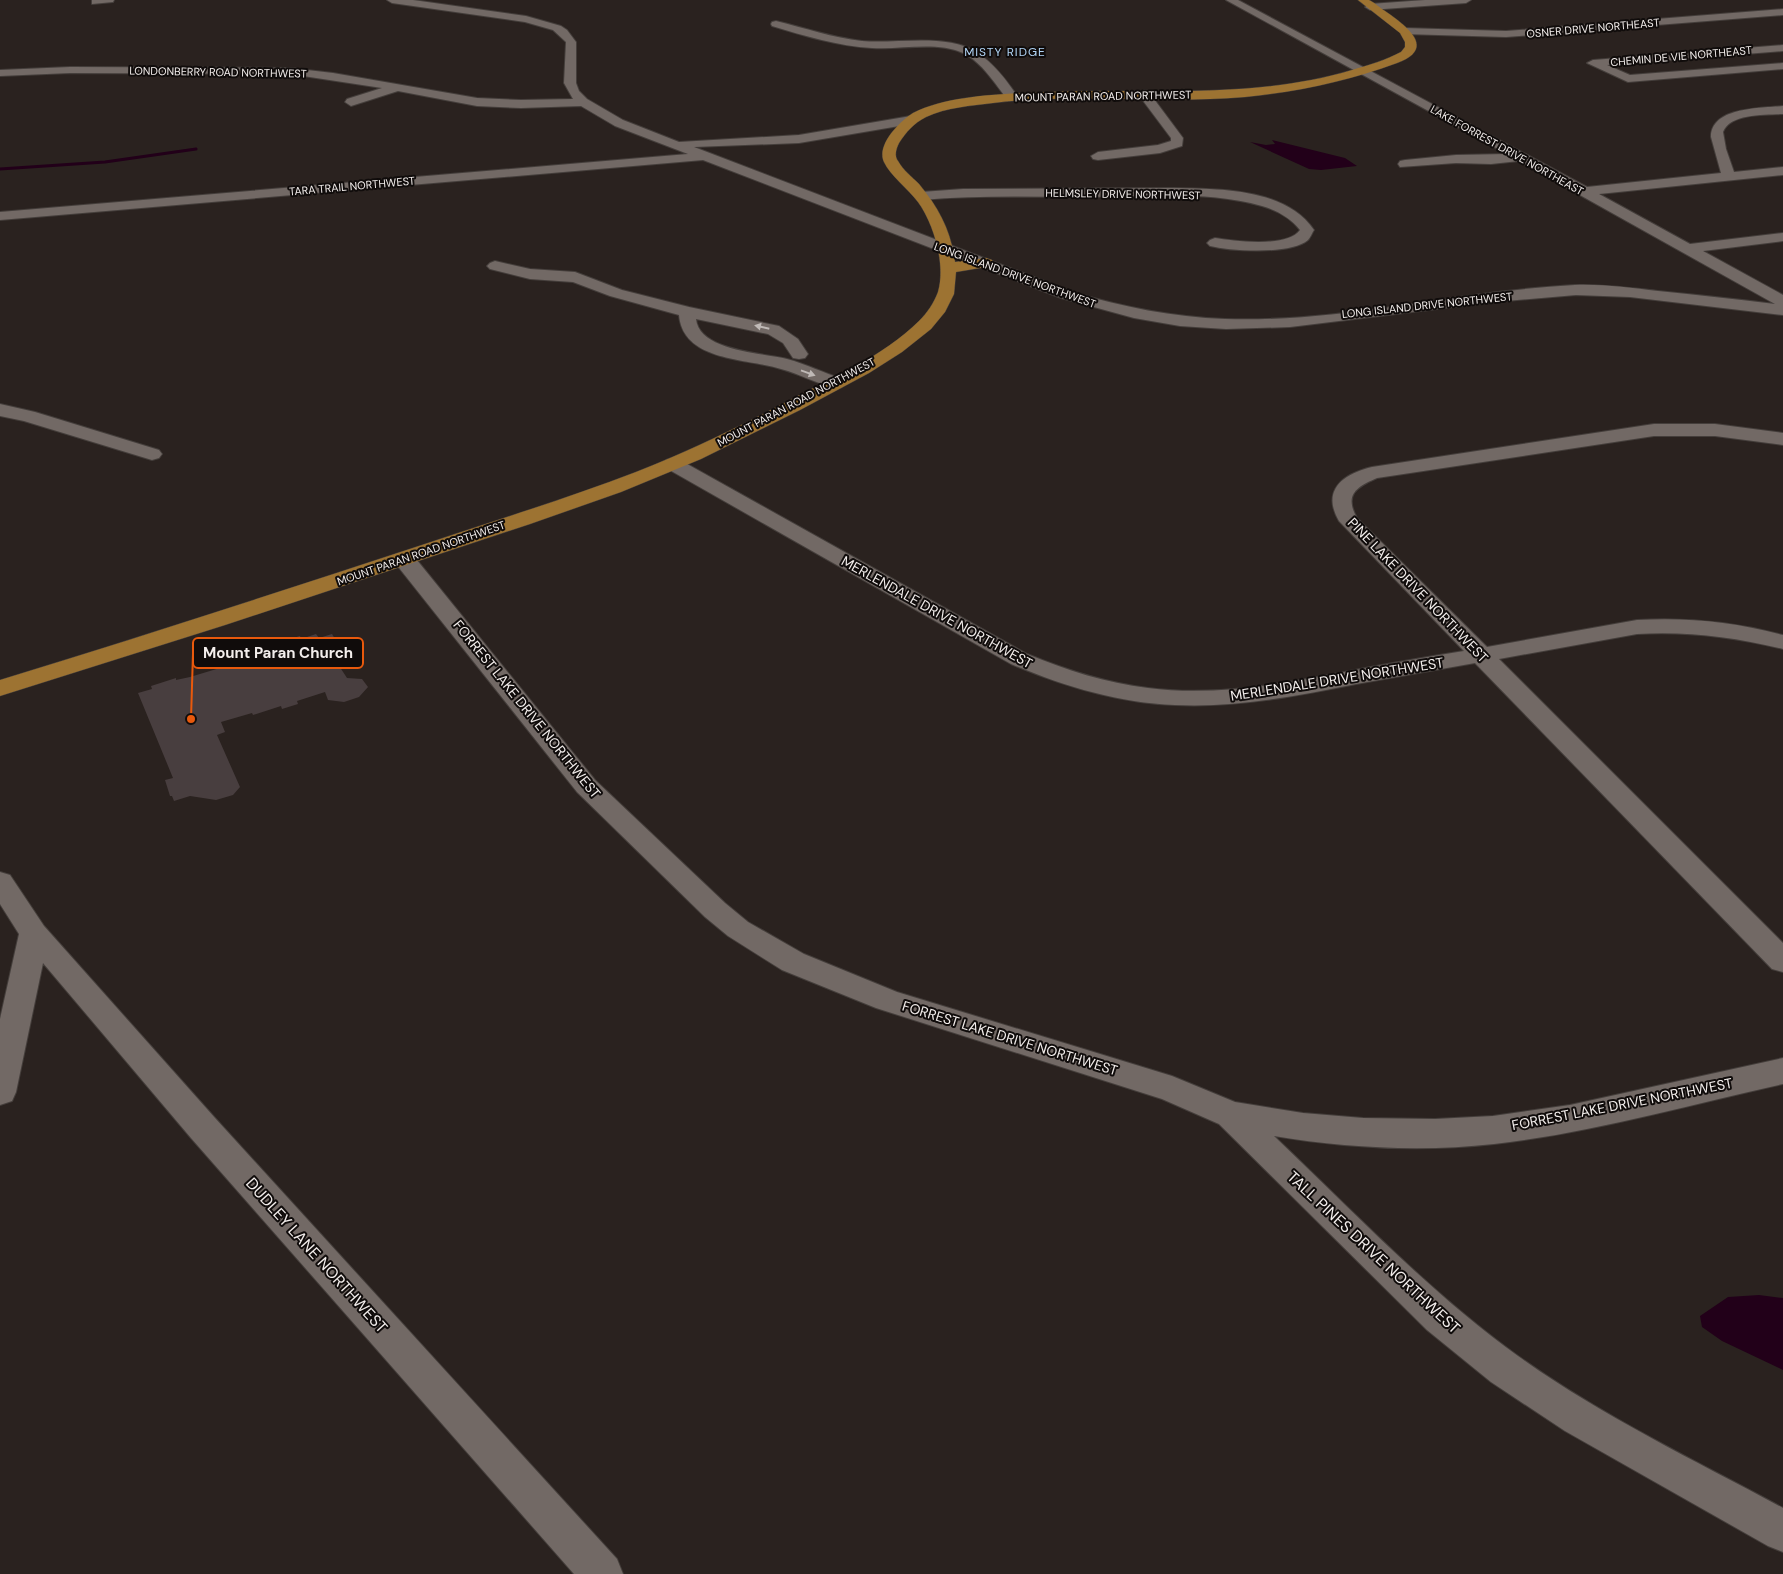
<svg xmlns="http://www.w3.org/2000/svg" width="1783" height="1574" font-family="'DM Sans',sans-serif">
  <rect width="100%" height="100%" fill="#2a221f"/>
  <path fill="#220019" d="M1272,140L1345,158L1357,166L1321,170L1309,169L1250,142L1266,145L1275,144Z
    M1759,1295L1783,1298V1370L1722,1341L1702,1327L1700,1316L1728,1297Z"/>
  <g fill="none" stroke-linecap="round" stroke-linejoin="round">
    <path stroke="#220019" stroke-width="3" d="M0,169L105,162L196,149"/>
  </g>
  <path fill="#483e3f" d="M316,634L319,638L332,634L343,652L332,655L347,678L362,679L368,687L359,697L344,702L328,700L325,692L297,701L298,704L282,709L281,706L253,715L252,713L221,722L225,732L217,735L240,787L233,795L216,800L190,796L174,801L172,796H170L165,780L173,778L138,693L152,689L151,686L176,678V680L190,677L243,661L239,653L261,647L259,643L281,637L283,641L300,636L301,639Z"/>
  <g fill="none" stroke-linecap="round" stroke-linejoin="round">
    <g stroke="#443e3b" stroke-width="2">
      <path id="minor" d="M92,0H114L113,2L92,4Z
        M387,0H413L526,16L561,26L567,30L576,42V83L579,91L587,99L623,120L679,142L799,135L911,116L915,117L917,120L915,123L911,124L799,143L694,147L1073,292C1122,307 1173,317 1225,319C1341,323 1459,291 1575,285C1603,284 1631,288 1658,291C1697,295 1736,299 1775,304L1519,161L1491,164L1456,163L1400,167L1398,164L1400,161L1405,160L1456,155L1507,154L1226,0H1238L1587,187L1721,173L1711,137C1711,107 1761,108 1783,106V114C1766,115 1730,113 1723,132L1726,149L1734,172L1783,167V175L1599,194L1690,244L1783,233V241L1703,251L1783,295V315L1630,297L1576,295L1494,302L1290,327L1226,329L1180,326L1134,318L1061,298L703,160L0,220V212L688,154L615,126L581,106L521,108L477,106L398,91L351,106L345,102L347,99L382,88L290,74L70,73L0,76V70L70,67L290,68L333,73L477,98L521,100L573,99L564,83L566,42L553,30L525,22L392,3Z
        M1425,0H1471L1466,3L1370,10L1365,7L1370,4Z
        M1783,9V15L1506,37L1404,34L1399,31L1404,28L1506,31Z
        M776,21C805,28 833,38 862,41C896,44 948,33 976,52C993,62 1007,81 1018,97L1016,100H1008C995,84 982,62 963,53C936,41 901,50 872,48C838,46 805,36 772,26L771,24L772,22Z
        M1783,45V51L1607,65L1630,75L1783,63V69L1628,82L1587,63L1593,60Z
        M1144,90L1148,91L1183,138L1182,146L1160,153L1098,160L1093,159L1091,156L1098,152L1158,145L1171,141V138L1138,94Z
        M1174,188C1220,189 1285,188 1314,230C1312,233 1310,238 1308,240C1291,255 1230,251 1210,246L1207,243L1210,240L1215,238C1234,241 1287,248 1300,230C1291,218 1276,210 1262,206C1206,190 1145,197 1088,197C1032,197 977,195 921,200L914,196L921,192L963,189Z
        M495,261L530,269L575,272L622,290L689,307L779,326L798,339L808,354L805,358L799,359L793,358L783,343L768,334L696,319C699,351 763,353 787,359C806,364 824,373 842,379L845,383L842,387L836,388C817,384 800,374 781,369C747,358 683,362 679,315L610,296L573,282L530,279L490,269L487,266L490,263Z
        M0,404L35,412L159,450L162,454L159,458L152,460L24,421L0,416Z
        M1654,424H1715L1783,433V445L1715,436H1654L1377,478C1356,487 1344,495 1357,518L1487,647L1637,620C1687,617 1735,622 1783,635V649C1734,637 1687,631 1637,634L1499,659L1783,943V972L1772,969L1475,663C1436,670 1396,677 1356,684C1297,696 1236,708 1175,705C1118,703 1063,686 1011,664L666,468L663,464L666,460L673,458L680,460L1027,654C1066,670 1106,683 1148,688C1217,697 1287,683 1355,670C1391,663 1427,657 1464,651L1339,521C1321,490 1343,474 1372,467Z
        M404,553L412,554L595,780L725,903L748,922L804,954L897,992L1172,1076L1235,1102L1303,1113L1363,1118L1435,1119L1493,1116L1570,1105L1783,1058V1084C1688,1105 1590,1133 1494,1144C1422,1152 1345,1148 1274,1136C1353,1211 1429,1292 1518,1356C1600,1415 1694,1460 1783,1508V1552L1768,1546L1565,1431L1491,1382L1427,1330L1219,1124L1162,1099L876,1008L782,970L728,936L705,917L577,792L396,564L393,559L396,554Z
        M0,872L10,875L44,926L215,1118L617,1559L623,1574H574L191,1138L43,963L16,1092L12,1101L0,1105V1019L19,934L0,904Z"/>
    </g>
    <g stroke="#443e3b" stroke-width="1">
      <path id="major" d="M1358,0C1361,0 1366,0 1369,0C1374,2 1380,8 1385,11C1405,25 1438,48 1397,63C1348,81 1297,92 1245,97C1161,104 1077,93 993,103C971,106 947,107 926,117C914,123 906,132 899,143C896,149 894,156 898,161C903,170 912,177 919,184C939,208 951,231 955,262L986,258L992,260L994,263L992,266L956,272L954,294L945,312L931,329L902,352L869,373L800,410L701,459L621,492L530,524L225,625L0,696V680C141,637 282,591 422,545C493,521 566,499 636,472C687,452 737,428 786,402C830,379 883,357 919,321C927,313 934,303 938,292C946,265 934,224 918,202C908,189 890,175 884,162C876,145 900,121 913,113C945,97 989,95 1024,93C1134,86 1245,102 1352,70C1369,65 1386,60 1401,52L1405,47V42L1400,33Z"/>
    </g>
    <use href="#minor" fill="#726965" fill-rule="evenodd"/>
    <use href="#major" fill="#9d7332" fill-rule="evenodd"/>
  </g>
  <defs><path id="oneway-solid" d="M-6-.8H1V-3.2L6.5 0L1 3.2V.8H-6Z" transform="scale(1.25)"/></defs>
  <g fill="#bfb9b6">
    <use href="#oneway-solid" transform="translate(762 327) rotate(-167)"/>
    <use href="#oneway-solid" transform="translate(808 373) rotate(20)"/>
  </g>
  <g text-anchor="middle" stroke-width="4" stroke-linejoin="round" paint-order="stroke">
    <g font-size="11" fill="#f3eeec" stroke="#100c0b">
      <text transform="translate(1593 28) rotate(-5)" y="4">OSNER DRIVE NORTHEAST</text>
      <text transform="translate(1681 56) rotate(-5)" y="4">CHEMIN DE VIE NORTHEAST</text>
      <text transform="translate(218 72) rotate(1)" y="4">LONDONBERRY ROAD NORTHWEST</text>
      <text transform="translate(1103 96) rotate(-1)" y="4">MOUNT PARAN ROAD NORTHWEST</text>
      <text transform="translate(1507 150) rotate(29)" y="4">LAKE FORREST DRIVE NORTHEAST</text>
      <text transform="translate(352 186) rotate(-5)" y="4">TARA TRAIL NORTHWEST</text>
      <text transform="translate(1123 194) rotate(1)" y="4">HELMSLEY DRIVE NORTHWEST</text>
      <text transform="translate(1015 275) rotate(20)" y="4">LONG ISLAND DRIVE NORTHWEST</text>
      <text transform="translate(1427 305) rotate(-6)" y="4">LONG ISLAND DRIVE NORTHWEST</text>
      <text transform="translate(796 402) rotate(-28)" y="4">MOUNT PARAN ROAD NORTHWEST</text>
      <text transform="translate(421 553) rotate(-19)" y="4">MOUNT PARAN ROAD NORTHWEST</text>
    </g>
    <g font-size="12" letter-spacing="1" fill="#b1d5f6" stroke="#100c0b">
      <text x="1005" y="56">MISTY RIDGE</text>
    </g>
    <g font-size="14" fill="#f3eeec" stroke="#100c0b">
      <text transform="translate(1418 590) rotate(46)" y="5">PINE LAKE DRIVE NORTHWEST</text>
      <text transform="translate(937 612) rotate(29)" y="5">MERLENDALE DRIVE NORTHWEST</text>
      <text transform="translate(1337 679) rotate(-9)" y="5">MERLENDALE DRIVE NORTHWEST</text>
      <text transform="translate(527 709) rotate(51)" y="5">FORREST LAKE DRIVE NORTHWEST</text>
      <text transform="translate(1010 1038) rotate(17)" y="5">FORREST LAKE DRIVE NORTHWEST</text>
      <text transform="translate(1622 1104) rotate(-11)" y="5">FORREST LAKE DRIVE NORTHWEST</text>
    </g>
    <g font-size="16" fill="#f3eeec" stroke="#100c0b">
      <text transform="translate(1374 1252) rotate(43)" y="6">TALL PINES DRIVE NORTHWEST</text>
      <text transform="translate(317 1255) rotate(48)" y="6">DUDLEY LANE NORTHWEST</text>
    </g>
  </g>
  <path fill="none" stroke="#e8590c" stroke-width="2" d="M191 719L193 653"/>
  <circle fill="#e8590c" stroke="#100c0b" stroke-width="2" cx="191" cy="719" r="5"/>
  <rect fill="#100c0b" stroke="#e8590c" stroke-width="2" x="193" y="638" width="170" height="30" rx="5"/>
  <g font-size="15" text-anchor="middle" font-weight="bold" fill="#f3eeec">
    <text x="278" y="658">Mount Paran Church</text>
  </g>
</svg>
